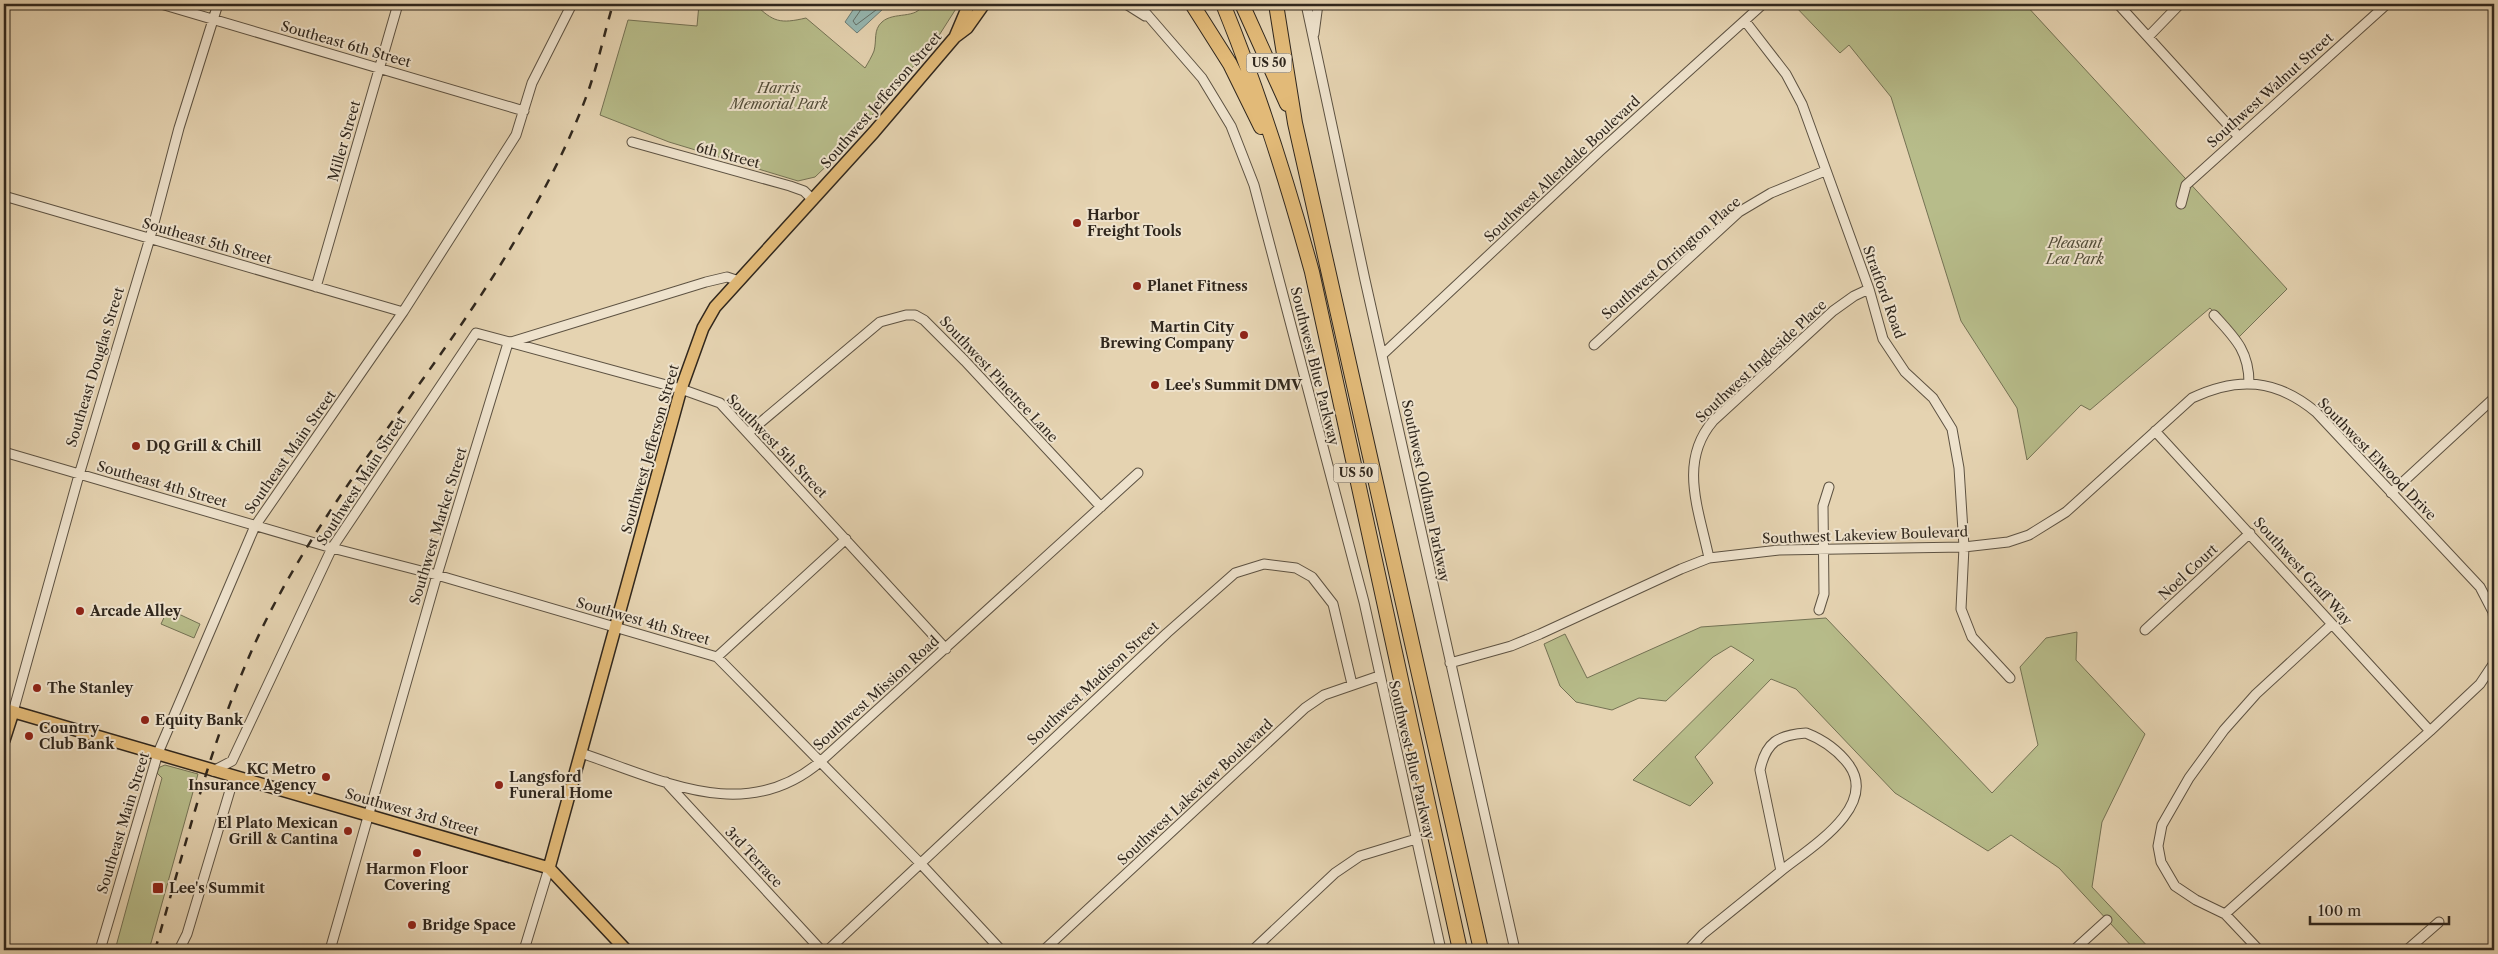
<svg xmlns="http://www.w3.org/2000/svg" width="2498" height="954" font-family="'Libre Caslon Text',serif">
  <rect width="100%" height="100%" fill="#e5d3b1"/>
  <filter id="stains"><feTurbulence type="fractalNoise" baseFrequency=".004" numOctaves="4"/><feColorMatrix values="0 0 0 0 .2 0 0 0 0 .09 0 0 0 0 .02 0 0 0 .5 -.17"/></filter>
  <radialGradient id="worn" r=".72"><stop offset=".6" stop-color="#630" stop-opacity="0"/><stop offset="1" stop-color="#630" stop-opacity=".3"/></radialGradient>
  <path fill="#b7bc8a" stroke="#747254" d="M699,4H755C773,22 780,24 806,18L865,68C868,63 872,56 874,51C877,40 873,30 882,22C894,11 917,20 923,4H959L938,37L842,151L815,177L798,181L669,142L600,115L628,20L697,26Z
    M1793,4H2025L2287,289L2238,338L2210,308L2090,410L2081,405L2027,460L2017,408L1961,321L1891,97L1849,45L1840,53Z
    M168,609L200,624L194,638L161,624Z
    M1826,618L1992,793L2038,745L2020,667L2046,638L2077,632L2076,660L2145,734L2102,822L2092,887L2151,950H2135L2059,868L2011,835L1988,851L1895,793L1796,689L1771,679L1695,757L1713,783L1690,806L1633,780L1754,660L1731,646L1713,657L1666,701L1639,698L1612,710L1576,702L1560,686L1544,644L1565,634L1587,678L1701,627Z
    M165,765L198,774L149,950H115L162,778L156,772L160,767Z"/>
  <path fill="#96b7b1" stroke="#6d7d76" d="M857,4H905L883,9L857,33L845,22Z"/>
  <g fill="none" stroke-linecap="round" stroke-linejoin="round">
    <path stroke="#636f67" stroke-width="1" d="M862,4L860,11L853,21L856,25L884,4"/>
    <g stroke="#5d5242" stroke-width="11">
      <path id="minor" d="M161,4L524,111
        M1126,4L1145,16
        M1138,4L1202,78L1231,126L1254,185L1364,602L1441,950
        M1306,4L1365,280L1515,950
        M2118,4L2239,137
        M1745,21L1786,74L1802,104L1869,289L1883,339L1905,372L1933,398L1952,429L1959,468L1964,547L1961,609L1972,637L2010,678
        M1314,34L1318,4
        M2148,37L2180,4
        M632,142L790,186L804,191L813,200
        M4,196L403,312
        M2181,204L2186,185L2387,4
        M316,287L398,4
        M2214,315C2235,338 2249,351 2249,383
        M1594,345L1739,212L1771,193L1825,171
        M1382,355L1600,151L1763,4
        M2155,431L2430,731
        M748,433L880,322L906,315H915L924,320L965,361L1101,507
        M4,452L332,548L437,575L717,657L921,864L1001,950
        M2391,493L2494,398
        M1709,558C1699,510 1678,462 1713,421L1833,311L1854,296L1869,289
        M1819,610L1824,594L1823,506L1829,487
        M2145,630L2250,533
        M717,657L846,539
        M1450,663L1511,646L1540,634L1681,569L1709,558L1779,550L1964,547L2008,542L2029,535L2066,512L2192,398C2238,376 2276,379 2316,412L2480,587L2493,612L2494,621
        M13,712L79,475L150,238L179,128L218,4
        M1806,733C1824,740 1837,749 1849,765C1879,807 1808,849 1781,871L1760,770C1766,742 1778,735 1806,733Z
        M581,753C662,780 746,826 821,761L1138,473
        M213,771L232,761L332,548L476,333L681,389L720,403L946,649
        M666,782L821,950
        M2225,914L2430,731L2480,684L2494,663
        M100,950L158,753L255,526L403,312L516,135L532,83L572,4
        M179,950L187,934L234,777
        M330,950L437,575L508,343L706,282L727,277L739,281
        M524,950L549,868
        M828,950L1167,633L1235,573L1264,564L1296,568L1312,577L1333,604L1352,684
        M1044,950L1305,708L1324,695L1379,676
        M1253,950L1335,873L1360,856L1416,839
        M1688,950L1703,934L1781,871
        M2074,950L2107,920
        M2259,950L2225,914L2196,900L2175,886L2161,862L2158,846L2162,825L2189,778L2224,730L2256,694L2332,624
        M2407,950L2439,922"/>
    </g>
    <g stroke="#30271d" stroke-width="14">
      <path id="major" d="M955,37L969,4
        M4,709L549,868L626,950
        M4,740L13,712
        M549,868L681,389L703,328L715,307L874,132L955,37L967,28L984,4"/>
    </g>
    <g stroke="#30271d" stroke-width="16">
      <path id="highway" d="M1192,4L1230,64L1261,127
        M1223,4C1259,92 1287,181 1312,272L1460,950
        M1242,4L1287,104
        M1276,4L1295,123L1481,950"/>
    </g>
    <use href="#minor" stroke="#eee2cc" stroke-width="9"/>
    <use href="#major" stroke="#e2ba78" stroke-width="11"/>
    <use href="#highway" stroke="#e2ba78" stroke-width="14"/>
    <path stroke="#30271d" stroke-width="2.5" stroke-dasharray="9 9" stroke-linecap="butt" d="M155,950C190,832 218,708 277,599C345,473 444,362 516,239C543,194 573,136 590,86C599,59 605,31 613,4"/>
  </g>
  <g fill="#8f2418" stroke="#eee2cc" stroke-width="2">
    <circle cx="1077" cy="223" r="5"/>
    <circle cx="1137" cy="286" r="5"/>
    <circle cx="1244" cy="335" r="5"/>
    <circle cx="1155" cy="385" r="5"/>
    <circle cx="136" cy="446" r="5"/>
    <circle cx="80" cy="611" r="5"/>
    <circle cx="37" cy="688" r="5"/>
    <circle cx="145" cy="720" r="5"/>
    <circle cx="29" cy="736" r="5"/>
    <circle cx="326" cy="777" r="5"/>
    <circle cx="499" cy="785" r="5"/>
    <circle cx="348" cy="831" r="5"/>
    <circle cx="417" cy="853" r="5"/>
    <rect x="152" y="882" width="12" height="12" rx="2.5"/>
    <circle cx="412" cy="925" r="5"/>
  </g>
  <g text-anchor="middle" stroke-width="4" stroke-linejoin="round" paint-order="stroke">
    <g fill="#eee2cc" stroke="#695f52" stroke-width="1">
      <rect x="1246.5" y="53.5" width="45" height="19" rx="4"/>
      <rect x="1333.5" y="463.5" width="45" height="19" rx="4"/>
    </g>
    <g font-size="12" font-weight="bold" fill="#30271d">
      <text x="1269" y="67">US 50</text>
      <text x="1356" y="477">US 50</text>
    </g>
    <g font-size="14" fill="#30271d" stroke="#eee2cc">
      <text transform="translate(346 44) rotate(16)" y="5">Southeast 6th Street</text>
      <text transform="translate(2270 90) rotate(-42)" y="5">Southwest Walnut Street</text>
      <text transform="translate(881 100) rotate(-49)" y="5">Southwest Jefferson Street</text>
      <text transform="translate(344 141) rotate(-74)" y="5">Miller Street</text>
      <text transform="translate(728 155) rotate(15)" y="5">6th Street</text>
      <text transform="translate(1562 169) rotate(-43)" y="5">Southwest Allendale Boulevard</text>
      <text transform="translate(207 241) rotate(16)" y="5">Southeast 5th Street</text>
      <text transform="translate(1671 258) rotate(-41)" y="5">Southwest Orrington Place</text>
      <text transform="translate(1884 292) rotate(70)" y="5">Stratford Road</text>
      <text transform="translate(1761 361) rotate(-43)" y="5">Southwest Ingleside Place</text>
      <text transform="translate(1315 366) rotate(76)" y="5">Southwest Blue Parkway</text>
      <text transform="translate(95 367) rotate(-73)" y="5">Southeast Douglas Street</text>
      <text transform="translate(999 379) rotate(47)" y="5">Southwest Pinetree Lane</text>
      <text transform="translate(777 446) rotate(46)" y="5">Southwest 5th Street</text>
      <text transform="translate(650 449) rotate(-74)" y="5">Southwest Jefferson Street</text>
      <text transform="translate(290 452) rotate(-55)" y="5">Southeast Main Street</text>
      <text transform="translate(2377 459) rotate(46)" y="5">Southwest Elwood Drive</text>
      <text transform="translate(361 481) rotate(-57)" y="5">Southwest Main Street</text>
      <text transform="translate(162 484) rotate(16)" y="5">Southeast 4th Street</text>
      <text transform="translate(1426 491) rotate(78)" y="5">Southwest Oldham Parkway</text>
      <text transform="translate(438 526) rotate(-73)" y="5">Southwest Market Street</text>
      <text transform="translate(1865 535) rotate(-2)" y="5">Southwest Lakeview Boulevard</text>
      <text transform="translate(2303 571) rotate(48)" y="5">Southwest Graff Way</text>
      <text transform="translate(2188 572) rotate(-43)" y="5">Noel Court</text>
      <text transform="translate(643 621) rotate(16)" y="5">Southwest 4th Street</text>
      <text transform="translate(1093 683) rotate(-43)" y="5">Southwest Madison Street</text>
      <text transform="translate(876 693) rotate(-42)" y="5">Southwest Mission Road</text>
      <text transform="translate(1412 760) rotate(77)" y="5">Southwest Blue Parkway</text>
      <text transform="translate(1195 792) rotate(-43)" y="5">Southwest Lakeview Boulevard</text>
      <text transform="translate(412 812) rotate(16)" y="5">Southwest 3rd Street</text>
      <text transform="translate(123 823) rotate(-73)" y="5">Southeast Main Street</text>
      <text transform="translate(754 857) rotate(47)" y="5">3rd Terrace</text>
    </g>
    <g font-size="14" font-style="italic" fill="#524c38" stroke="#eee2cc">
      <text x="779" y="93">Harris<tspan x="779" dy="16">Memorial Park</tspan></text>
      <text x="2075" y="248">Pleasant<tspan x="2075" dy="16">Lea Park</tspan></text>
    </g>
    <g font-size="14" font-weight="bold" fill="#30271d" stroke="#eee2cc" text-anchor="start">
      <text x="1087" y="220">Harbor<tspan x="1087" dy="16">Freight Tools</tspan></text>
      <text x="1147" y="291">Planet Fitness</text>
      <text x="1234" y="332" text-anchor="end">Martin City<tspan x="1234" dy="16">Brewing Company</tspan></text>
      <text x="1165" y="390">Lee's Summit DMV</text>
      <text x="146" y="451">DQ Grill &amp; Chill</text>
      <text x="90" y="616">Arcade Alley</text>
      <text x="47" y="693">The Stanley</text>
      <text x="155" y="725">Equity Bank</text>
      <text x="39" y="733">Country<tspan x="39" dy="16">Club Bank</tspan></text>
      <text x="316" y="774" text-anchor="end">KC Metro<tspan x="316" dy="16">Insurance Agency</tspan></text>
      <text x="509" y="782">Langsford<tspan x="509" dy="16">Funeral Home</tspan></text>
      <text x="338" y="828" text-anchor="end">El Plato Mexican<tspan x="338" dy="16">Grill &amp; Cantina</tspan></text>
      <text x="417" y="874" text-anchor="middle">Harmon Floor<tspan x="417" dy="16">Covering</tspan></text>
      <text x="169" y="893">Lee's Summit</text>
      <text x="422" y="930">Bridge Space</text>
    </g>
  </g>
  <rect width="2498" height="954" fill="none" stroke="#e5d3b1" stroke-width="20"/>
  <rect x="5" y="5" width="2488" height="944" fill="none" stroke="#30271d" stroke-width="2.5"/>
  <rect x="10" y="10" width="2478" height="934" fill="none" stroke="#30271d"/>
  <path d="M2310 916v8h139v-8" fill="none" stroke="#30271d" stroke-width="2.5"/>
  <text x="2318" y="916" font-size="15" fill="#30271d" stroke="#eee2cc" stroke-width="4" paint-order="stroke">100 m</text>
  <rect width="100%" height="100%" filter="url(#stains)"/>
  <rect width="100%" height="100%" fill="url(#worn)"/>
</svg>
